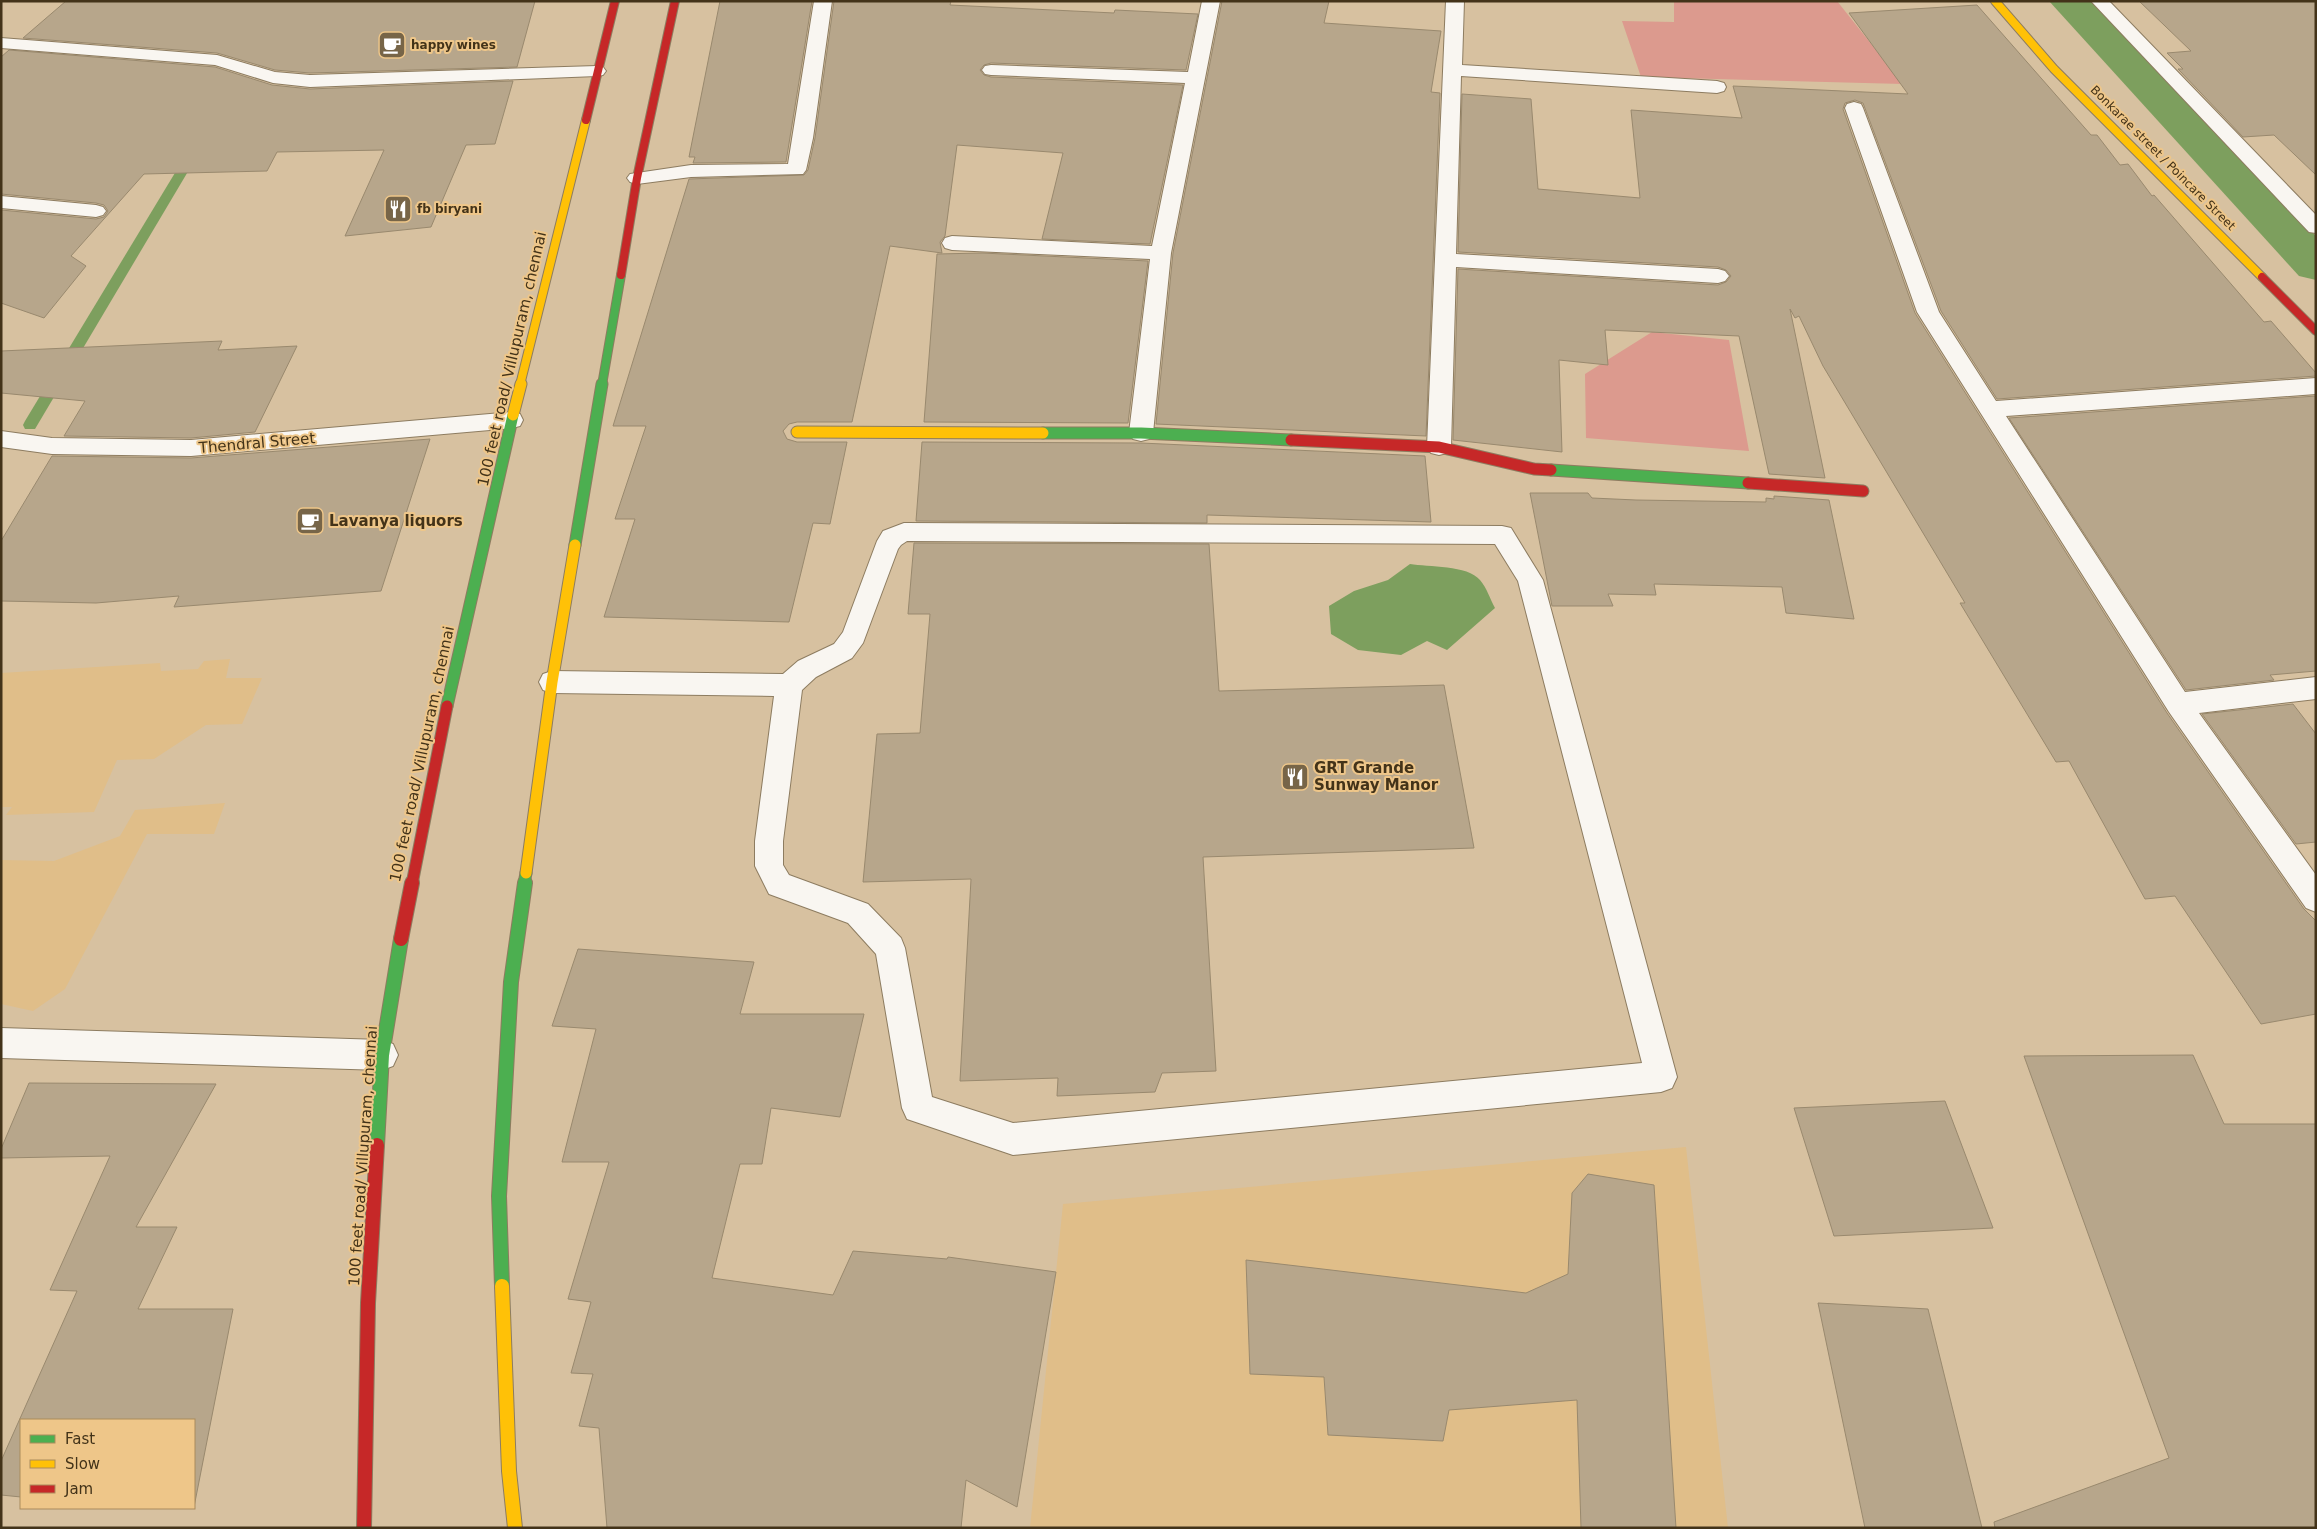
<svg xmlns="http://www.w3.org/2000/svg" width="2317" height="1529" font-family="'DejaVu Sans',sans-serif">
  <rect width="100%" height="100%" fill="#d7c1a0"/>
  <path fill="#e0be89" d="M230,659L226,678H262L242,724L206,725L154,759L117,760L94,812L6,815L12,807H1V673L160,663L161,671L198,669L204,661Z
    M225,803L214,834H147L65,989L33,1011L1,1004V860L54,861L120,836L135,810Z
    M1686,1147L1728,1528H1030L1063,1204Z"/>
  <path fill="#dc9a8e" d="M1674,1H1837L1903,84L1641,77L1622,21L1674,22Z
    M1652,332L1729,340L1749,451L1586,438L1585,374Z"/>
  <path fill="#7d9f5e" d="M1410,564C1428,567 1468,565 1480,580C1487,588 1490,599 1495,608L1447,650L1427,641L1401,655L1358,650L1331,634L1329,606L1354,591L1388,580Z"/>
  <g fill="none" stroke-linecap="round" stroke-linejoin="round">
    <path fill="#7d9f5e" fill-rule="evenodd" d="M193,149L199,153L35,429H25L23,425L25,421L187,153Z"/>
    <path fill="#7d9f5e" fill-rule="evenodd" d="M2049,1H2091L2316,236V280L2299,276Z"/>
  </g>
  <path fill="#b7a68b" stroke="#99896e" d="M66,1H535L517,67L310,73L275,70L217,53L23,38Z
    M720,1H812L786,162L693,163L695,157H689Z
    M834,1H951L950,5L1114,13L1115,10L1198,14L1186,70L991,63L984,65L980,70L984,75L991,77L1183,85L1150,244L1042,239L1063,153L957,145L945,236L940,242L942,253L890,246L852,422H797L789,424L783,431L787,439L797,442H847L830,524L813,523L789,622L604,617L635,519H615L646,426H613L689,179L804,175L808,170L815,138Z
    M1222,1H1329L1324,23L1441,31L1431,92L1440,93L1426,436L1156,424L1173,253Z
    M2139,1H2316V175L2274,135L2243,137L2178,69H2183L2167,53L2191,51Z
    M1977,5L2091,135H2097L2120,165L2128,164L2152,196L2154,195L2264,322L2271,321L2316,373V376L1997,399L1941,311L1863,103L1855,100L1845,103L1843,109L1915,313L2167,713L2304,909L2316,921V1014L2261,1024L2175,896L2145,899L2069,761L2056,762L1960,603H1965L1823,366L1799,316L1795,318L1790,309L1825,478L1769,474L1739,336L1605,330L1608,365L1559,360L1562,452L1453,440L1458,269L1718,285L1726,282L1731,276L1726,270L1718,267L1458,252L1462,94L1531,99L1538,189L1640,198L1631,110L1742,118L1733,86L1908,94L1849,13Z
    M9,50L215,67L272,85L310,89L513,81L495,144L466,145L431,227L345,236L384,150L277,152L267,171L144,174L71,256L86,266L44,318L1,303V210L96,219L104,217L108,211L104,205L96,203L1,194V57Z
    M982,253L1148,261L1128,423L924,422L937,254Z
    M222,341L218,350L297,346L255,432L191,438L64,436L85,401L1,393V351Z
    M2316,396V671L2270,675L2274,680L2186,690L2009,418Z
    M430,439L381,591L174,607L179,596L96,603L1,601V541L52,456L191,458Z
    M922,442L1141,443L1425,456L1431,522L1207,515V523L916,521Z
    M1530,493H1588L1592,498L1636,500L1766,502V498L1774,499V496L1829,500L1854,619L1786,613L1782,587L1654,584L1656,595L1608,594L1613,606H1552Z
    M914,543L1209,544L1219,691L1444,685L1474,848L1203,857L1216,1071L1162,1073L1155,1092L1057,1096L1058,1078L960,1081L971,879L863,882L877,734L920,733L930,614H908Z
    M2293,704L2316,734V842L2296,844L2202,714Z
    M578,949L754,962L740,1014H864L840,1117L771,1108L762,1164H740L712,1278L833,1295L853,1251L947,1259L948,1257L1056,1272L1017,1507L966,1480L961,1528H607L599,1428L579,1426L593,1374L571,1373L591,1302L568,1299L609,1162H562L596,1029L552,1026Z
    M2193,1055L2224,1124H2316V1528H1995L1994,1522L2169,1458L2024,1056Z
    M29,1083L216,1084L136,1227H177L138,1309H233L194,1507V1420H21V1497L1,1495V1461L77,1291L50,1290L110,1156L1,1158V1149Z
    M1945,1101L1993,1228L1834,1236L1794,1108Z
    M1588,1174L1654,1185L1676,1528H1581L1577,1400L1449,1410L1443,1441L1328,1435L1324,1377L1250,1374L1246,1260L1526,1293L1568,1274L1572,1193Z
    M1818,1303L1928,1309L1982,1528H1865Z"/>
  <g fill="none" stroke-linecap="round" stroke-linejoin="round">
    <g stroke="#8d7c60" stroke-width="2">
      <path id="lane" d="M904,523L1502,526L1511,528L1543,580L1677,1077L1672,1088L1661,1092L1013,1155L907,1119L902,1108L876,954L848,923L769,894L755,866V841L774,696L552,693L543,690L539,682L543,674L552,671L783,674L798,661L834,644L843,632L877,541L883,531ZM907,541L1495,544L1518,581L1642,1063L1013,1123L932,1097L905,948L901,938L868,904L789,875L783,865V841L802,690L816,677L852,658L863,643L898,549L901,545Z"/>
    </g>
    <g stroke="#8d7c60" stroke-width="2">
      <path id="street" d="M814,1H832L813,138L806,170L803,174L691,177L637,184L630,182L627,178L630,174L691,165L788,164Z
        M1202,1H1220L1171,253L1153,433L1149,439L1141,441L1133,439L1129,433L1150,259L952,250L945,248L942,243L945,238L952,236L1152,246L1185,83L991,75L985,74L982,70L985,66L991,65L1188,72Z
        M1446,1H1464L1462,65L1717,81L1724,83L1726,87L1724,91L1717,93L1461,76L1456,254L1718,269L1725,271L1729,276L1725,281L1718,283L1456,267L1451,447L1447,453L1439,455L1431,453L1427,447Z
        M2091,1H2109L2316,215V233L2309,232Z
        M1,38L217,55L275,72L310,75L597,66L603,67L606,71L603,75L597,76L310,87L273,83L215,65L1,48Z
        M1854,102L1861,104L1863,108L1939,312L1996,401L2316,378V394L2006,416L2185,692L2316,677V699L2199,713L2316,875V912L2306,908L2169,712L1917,312L1845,108L1847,104Z
        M1,196L96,205L103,207L106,211L103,215L96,217L1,208Z
        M512,412L520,414L523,420L520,426L512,428L191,456L52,454L1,447V431L52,438L191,440Z
        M1,1028L382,1040L393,1044L398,1055L393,1066L382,1070L1,1058Z"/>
    </g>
    <g stroke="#8d7c60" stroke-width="10">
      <path id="fast-far2" d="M602,385L621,275"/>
    </g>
    <g stroke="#8d7c60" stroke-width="13">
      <path id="fast-far1" d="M1043,433H1141L1291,440
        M1551,470L1748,483
        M575,545L602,384
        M447,706L513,415
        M524,884L526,873"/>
    </g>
    <g stroke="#8d7c60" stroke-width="16">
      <path id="fast" d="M377,1145L382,1055L401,939
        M502,1286L499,1196L511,982L525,883"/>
    </g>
    <g stroke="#8d7c60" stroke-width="10">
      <path id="slow-far2" d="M1995,1L2054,69L2262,277
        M520,385L586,120"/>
    </g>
    <g stroke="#8d7c60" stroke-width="13">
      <path id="slow-far1" d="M513,415L521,384
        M797,432L1043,433
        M526,873L552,682L575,545"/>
    </g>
    <g stroke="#8d7c60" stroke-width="16">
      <path id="slow" d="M502,1286L509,1471L515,1528"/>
    </g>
    <g stroke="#8d7c60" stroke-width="10">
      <path id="jam-far2" d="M586,120L615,1
        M621,275L637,178L675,1
        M2262,277L2316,331"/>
    </g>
    <g stroke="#8d7c60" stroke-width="13">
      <path id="jam-far1" d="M1291,440L1439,447L1534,469L1551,470
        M1748,483L1863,491
        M412,884L447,706"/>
    </g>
    <g stroke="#8d7c60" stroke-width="16">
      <path id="jam" d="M401,939L412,883
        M364,1528L368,1303L377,1145"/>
    </g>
    <use href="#lane" fill="#f9f6f1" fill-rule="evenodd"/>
    <use href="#street" fill="#f9f6f1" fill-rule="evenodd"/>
    <use href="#fast-far2" stroke="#4caf50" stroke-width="8"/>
    <use href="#fast-far1" stroke="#4caf50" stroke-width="11"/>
    <use href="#fast" stroke="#4caf50" stroke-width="14"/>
    <use href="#slow-far2" stroke="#ffc107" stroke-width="8"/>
    <use href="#slow-far1" stroke="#ffc107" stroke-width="11"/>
    <use href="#slow" stroke="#ffc107" stroke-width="14"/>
    <use href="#jam-far2" stroke="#c62828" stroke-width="8"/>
    <use href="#jam-far1" stroke="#c62828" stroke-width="11"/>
    <use href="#jam" stroke="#c62828" stroke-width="14"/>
  </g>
  <defs>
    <g id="cafe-square" transform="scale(1.4375)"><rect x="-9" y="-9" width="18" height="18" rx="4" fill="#776548" stroke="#eec689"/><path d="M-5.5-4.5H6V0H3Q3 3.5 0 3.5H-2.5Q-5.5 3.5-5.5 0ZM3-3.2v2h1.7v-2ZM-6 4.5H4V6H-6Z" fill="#fff"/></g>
    <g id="restaurant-square" transform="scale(1.4375)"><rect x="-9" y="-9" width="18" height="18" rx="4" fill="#776548" stroke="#eec689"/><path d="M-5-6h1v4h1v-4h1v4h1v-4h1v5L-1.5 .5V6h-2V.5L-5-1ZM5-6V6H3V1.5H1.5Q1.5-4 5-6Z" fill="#fff"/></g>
  </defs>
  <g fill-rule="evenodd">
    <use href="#cafe-square" x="392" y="45"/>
    <use href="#restaurant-square" x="398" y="209"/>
    <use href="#cafe-square" x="310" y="521"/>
    <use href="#restaurant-square" x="1295" y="777"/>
  </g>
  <g text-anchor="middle" stroke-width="4" stroke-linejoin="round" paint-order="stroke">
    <g font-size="12" font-weight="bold" fill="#433319" stroke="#eec689" text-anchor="start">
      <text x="411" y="49">happy wines</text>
      <text x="417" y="213">fb biryani</text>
    </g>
    <g font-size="12" fill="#433319" stroke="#eec689">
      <text transform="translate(2163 158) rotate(45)" y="4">Bonkarae street / Poincare Street</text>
    </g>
    <g font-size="15" fill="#433319" stroke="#eec689">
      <text transform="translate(512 359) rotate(-77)" y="5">100 feet road/ Villupuram, chennai</text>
      <text transform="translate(257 443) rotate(-5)" y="5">Thendral Street</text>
      <text transform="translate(422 754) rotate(-78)" y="5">100 feet road/ Villupuram, chennai</text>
      <text transform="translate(363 1156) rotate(-86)" y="5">100 feet road/ Villupuram, chennai</text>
    </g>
    <g font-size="15" font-weight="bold" fill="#433319" stroke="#eec689" text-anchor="start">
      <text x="329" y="526">Lavanya liquors</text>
      <text x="1314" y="773">GRT Grande<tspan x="1314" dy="17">Sunway Manor</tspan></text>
    </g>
  </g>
  <rect width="2317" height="1529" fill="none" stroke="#433319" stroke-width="5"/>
  <rect x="20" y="1419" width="175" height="90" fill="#eec689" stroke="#aa8b5c"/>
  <rect x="30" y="1435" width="25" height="8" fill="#4caf50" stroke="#aa8b5c"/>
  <text x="65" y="1444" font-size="15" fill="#433319">Fast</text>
  <rect x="30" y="1460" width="25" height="8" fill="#ffc107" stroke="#aa8b5c"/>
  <text x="65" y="1469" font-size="15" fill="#433319">Slow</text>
  <rect x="30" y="1485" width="25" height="8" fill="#c62828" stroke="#aa8b5c"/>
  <text x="65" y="1494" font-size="15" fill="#433319">Jam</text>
</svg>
